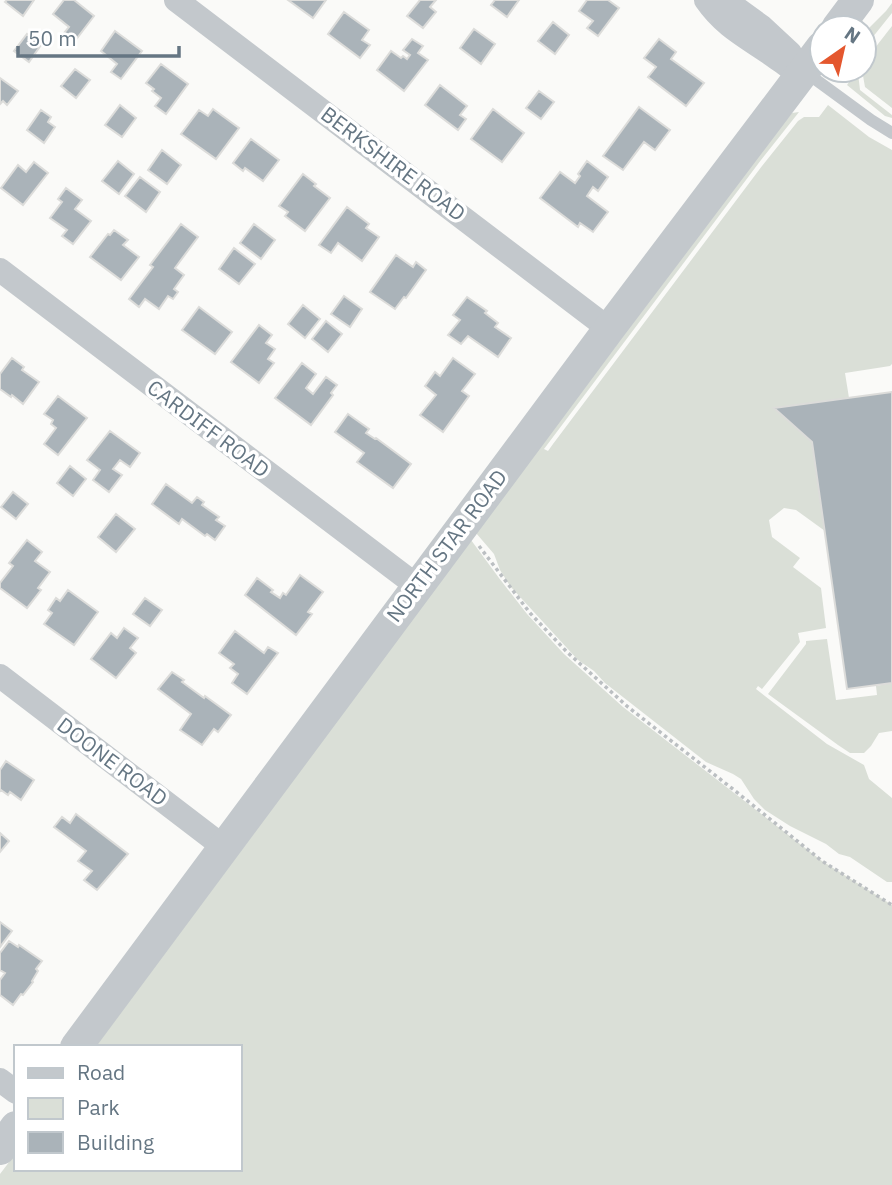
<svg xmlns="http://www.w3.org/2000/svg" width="892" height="1185" font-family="'IBM Plex Sans',sans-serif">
  <rect width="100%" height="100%" fill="#fafaf8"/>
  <path fill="#dadfd7" d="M892,3V13L864,48V33L886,11Z
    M892,26V108L865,87L862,70H864V62Z
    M856,72L858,73L860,90L892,115V118L885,116L847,85Z
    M828,105L869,137L892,150V364L890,366L845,373L849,398L775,408L812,442L825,531L796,510L784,508L769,520L772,537L800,558L793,567L821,588L826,628L798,633L800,642L762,689L758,686L756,689L827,744L864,765L869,779L892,798V882H887L850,857L839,854L826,844L790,826L765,810L754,799L741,779L733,774L706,762L605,683L594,671L578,660L510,586L500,570L494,554L476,533L762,149L792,113L799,112L761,160L544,449L548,451L553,444L762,166L798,121L804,117H819Z
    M471,540L499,578L527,614L564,654L623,707L822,861L892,905V1185H0V1174L16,1153V1169H240V1047H95Z
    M827,639L836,700L877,695L876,686L892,683V731L879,733L871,746L864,753H850L838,745L768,694L806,644V641Z"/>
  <path fill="#aab3b9" stroke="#dcdcda" stroke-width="2" d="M7,0H34L23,16L5,2Z
    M64,0H74L94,16L71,46L60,38L69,27L53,14Z
    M288,0H326L313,18Z
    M420,0H436L430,7L436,12L423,28L407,16Z
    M495,0H519L507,17L491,5Z
    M587,0H608L619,8L598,36L587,28L593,21L579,11Z
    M344,12L369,30L362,40L370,45L360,58L328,34Z
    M553,22L569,35L555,54L538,41Z
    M474,29L495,44L481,64L460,48Z
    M115,31L142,51L121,79L111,72L117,64L101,51Z
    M27,34L41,45L29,62L14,51Z
    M412,39L423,46L418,53L428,60L404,91L377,70L391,51L401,58L403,56L407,59L410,55L403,50Z
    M659,39L676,52L671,59L704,83L686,106L648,77L656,67L644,58Z
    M161,64L188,84L166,114L155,106L161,98L152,91L154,89L146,83Z
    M75,69L90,80L76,98L61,86Z
    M0,78L18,91L7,105L3,101L0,104Z
    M440,85L467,106L460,115L466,119L458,130L425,105Z
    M539,91L554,102L541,119L526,108Z
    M120,105L136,118L122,137L105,125Z
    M639,107L670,130L655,150L644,142L623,170L603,156Z
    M213,109L239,128L216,159L181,134L199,110L208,116Z
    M493,109L524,133L502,162L471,139Z
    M41,110L51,117L48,122L55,127L44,143L27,130Z
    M251,139L279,160L263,181L245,168L243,171L233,163Z
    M162,150L181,165L167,184L148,170Z
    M118,161L134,174L119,194L102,181Z
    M587,161L608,177L598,191L593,187L587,196L608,212L593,232L580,223L578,227L540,198L560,172L575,183L580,176L578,174Z
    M34,162L48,173L23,205L1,188L18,165L26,172Z
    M303,174L316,184L314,186L330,198L305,231L285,216L288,212L279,206Z
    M140,177L160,192L146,212L125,196Z
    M66,188L82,200L75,209L91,221L73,244L62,236L67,230L50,218L62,202L58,199Z
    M347,207L369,224L366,228L379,237L362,261L338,243L331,253L319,245Z
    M181,224L198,237L175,268L184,275L174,289L178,292L173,299L168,296L159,309L145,299L139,307L129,299L153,267L150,265Z
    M254,224L275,240L261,259L240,243Z
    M114,230L128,240L123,245L139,257L121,280L90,257L108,234L110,235Z
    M234,248L255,264L239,284L219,269Z
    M396,255L413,267L416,262L426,270L406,298L404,297L395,309L370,292Z
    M344,296L362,309L350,327L331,314Z
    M467,297L487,311L485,313L498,323L495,327L511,338L498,357L468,336L461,344L448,335L460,320L453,315Z
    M303,305L320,319L305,338L288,324Z
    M199,307L232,332L215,354L182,330Z
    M326,321L342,334L328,352L312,339Z
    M259,325L272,335L266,343L275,349L268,359L274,363L259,383L231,362Z
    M12,358L24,367L22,370L39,382L23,404L12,395L11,397L0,389V374Z
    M453,358L475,374L462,391L469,396L443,432L420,415L436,395L425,386L435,372L440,376Z
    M302,363L316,374L306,388L313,394L326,377L337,385L331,393L333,395L311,425L275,398Z
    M892,392V683L847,689L812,442L774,408Z
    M58,396L87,418L58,455L44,444L56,428L51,424L53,420L44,414Z
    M348,414L369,429L366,433L375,439L376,438L411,464L393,488L357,462L364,453L335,432Z
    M110,431L140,453L130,467L120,460L113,469L122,475L109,492L93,480L100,470L87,460Z
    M70,466L86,479L73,496L57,483Z
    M166,484L192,503L197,497L204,502L202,505L219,517L216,520L225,526L215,540L207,534L205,536L182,519L179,524L152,504Z
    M13,492L28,504L16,519L1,507Z
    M116,514L135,529L116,552L98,537Z
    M27,540L42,552L35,561L50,572L38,588L41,590L27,608L0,588V583L13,566L9,563Z
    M300,575L323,592L308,612L312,614L296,635L245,595L257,578L273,590L271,592L280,598L283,593L286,595Z
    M68,590L98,612L74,645L44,624L52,613L48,610L56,598L60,601Z
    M145,598L162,610L150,626L133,614Z
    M124,628L138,638L130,648L136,653L116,678L91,659L111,633L117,638Z
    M235,631L264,653L268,647L278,653L247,694L232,683L238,674L230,668L234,664L219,653Z
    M172,672L184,680L182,682L204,698L205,696L231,715L218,732L214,729L202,745L180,730L191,714L158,689Z
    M6,761L34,780L21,800L10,792L8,795L1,790L0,791V770Z
    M76,814L128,854L97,890L84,880L92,871L78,861L86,851L54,827L62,817L70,823Z
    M0,833L9,841L0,852Z
    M0,922L12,931L0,947Z
    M9,941L18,947L19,945L42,961L36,969L38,971L32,981L33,982L23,995L21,994L13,1005L0,995V980L5,973L0,970V953Z"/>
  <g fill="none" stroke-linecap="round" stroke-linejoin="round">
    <path stroke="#bbbfc2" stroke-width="3.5" stroke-dasharray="3.5 3.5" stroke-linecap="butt" d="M479,546L530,613L567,652L628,707L734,790L822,861L892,905"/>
    <path stroke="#c3c8cc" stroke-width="12" d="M804,71L871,120L892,133"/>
    <path stroke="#c3c8cc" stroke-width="24" d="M176,0L609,329
      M706,0C726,29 751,39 778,59C786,64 793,70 800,76
      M725,0L762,27L790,53
      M0,270L417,586
      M0,676L225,848
      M0,1080L16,1092"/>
    <path stroke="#c3c8cc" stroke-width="32" d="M837,28L858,0
      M76,1047L609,329L822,47
      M0,1149L16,1127"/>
  </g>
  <g text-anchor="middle" stroke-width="7" stroke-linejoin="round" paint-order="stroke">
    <g font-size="21" fill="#657683" stroke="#fff">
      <text transform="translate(393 164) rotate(37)" y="7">BERKSHIRE ROAD</text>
      <text transform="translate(208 429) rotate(37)" y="7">CARDIFF ROAD</text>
      <text transform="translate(447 546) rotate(-53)" y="7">NORTH STAR ROAD</text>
      <text transform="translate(112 762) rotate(37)" y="7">DOONE ROAD</text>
    </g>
  </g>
  <rect x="14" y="1045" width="228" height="126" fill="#ffffff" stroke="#c1c8cd" stroke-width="2"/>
  <rect x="28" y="1068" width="35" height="10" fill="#c3c8cc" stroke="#c1c8cd" stroke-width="2"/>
  <text x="77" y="1080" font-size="21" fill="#657683">Road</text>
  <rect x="28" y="1098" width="35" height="21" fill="#dadfd7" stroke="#c1c8cd" stroke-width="2"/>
  <text x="77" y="1115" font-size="21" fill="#657683">Park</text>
  <rect x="28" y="1132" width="35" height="21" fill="#aab3b9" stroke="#c1c8cd" stroke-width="2"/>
  <text x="77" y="1150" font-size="21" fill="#657683">Building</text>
  <g transform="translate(843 49) rotate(34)"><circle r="33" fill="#ffffff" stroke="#c1c8cd" stroke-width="2"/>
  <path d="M0-5L12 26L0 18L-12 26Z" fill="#e4572e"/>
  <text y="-10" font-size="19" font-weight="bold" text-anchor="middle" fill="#657683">N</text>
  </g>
  <path d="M18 46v10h161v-10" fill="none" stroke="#657683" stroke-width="3.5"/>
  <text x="28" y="46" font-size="21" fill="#657683" stroke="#ffffff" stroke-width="5" paint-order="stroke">50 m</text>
</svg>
